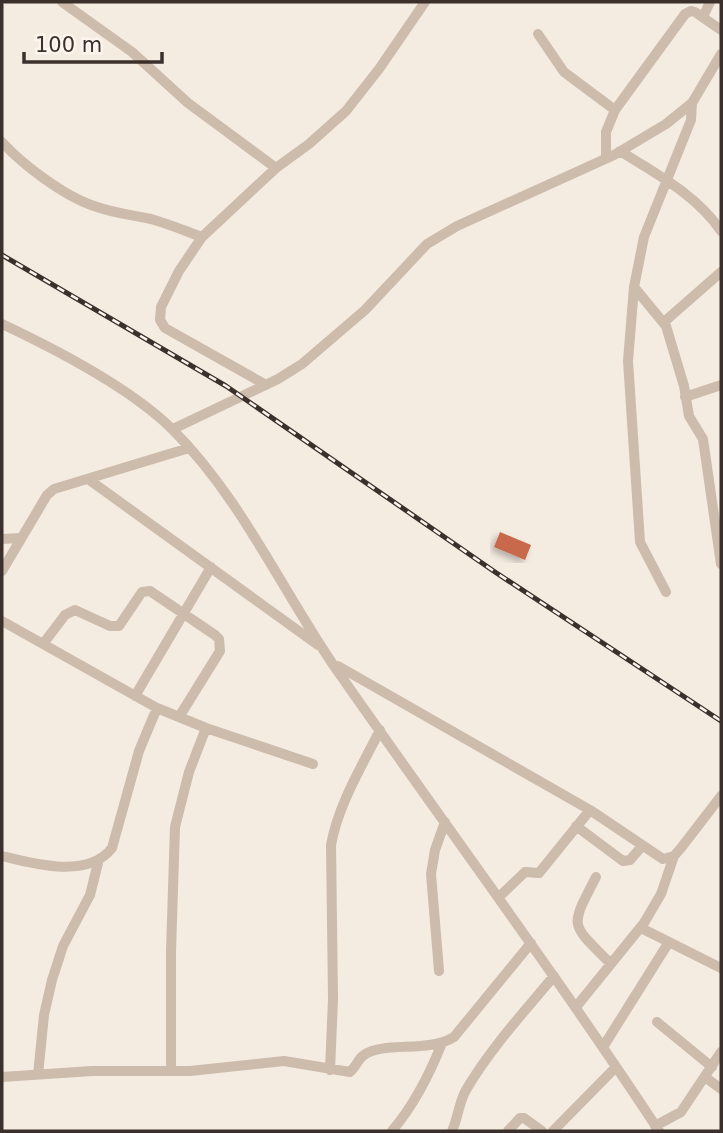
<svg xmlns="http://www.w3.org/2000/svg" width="723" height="1133" font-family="'DejaVu Sans',sans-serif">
  <defs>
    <filter id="shadow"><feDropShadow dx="-3.5" dy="3.5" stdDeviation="3.5" flood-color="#0004"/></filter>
  </defs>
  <rect width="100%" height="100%" fill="#f4ebe1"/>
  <path fill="#c8694b" filter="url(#shadow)" d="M500,532L531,545L525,560L494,547Z"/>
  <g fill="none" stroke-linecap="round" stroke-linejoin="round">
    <path stroke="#cdbbac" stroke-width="10" d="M62,2L132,52L188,103L276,168
      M703,17L710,2
      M538,34L564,72L615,110
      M2,142C23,165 64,196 94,206C113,213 132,215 151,219C169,224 185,231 202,237
      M620,151C655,173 697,195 721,231
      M606,158V132L615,110L685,14L691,11L695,12L721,30
      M634,287L666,326L684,386L689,416L703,439L721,564
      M664,322L721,272
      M2,324C55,349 132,389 173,430C240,497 281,588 334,666C442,821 555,973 659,1131
      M266,385L165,328L160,320L161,307L179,271L202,237L276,168L309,144L346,111L379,69L425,2
      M685,397L721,385
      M173,429L278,379L302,364L365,310L427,244L457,226L614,155L666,124L692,103L721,54
      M88,479L318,645
      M2,539L20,538
      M2,571L47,495L54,489L189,448
      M666,592L640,542L628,361L634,287L644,237L691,120L692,103
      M2,621L157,708L206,728L313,764
      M43,644L65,615L75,610L110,626H119L142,592L150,591L215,635L219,639L220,651L179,717
      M338,666L590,810L663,859L674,856L681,848L721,796
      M135,696L211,567
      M576,826L623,861L630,860L642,846
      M2,856C34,864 88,879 112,848L139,751L157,708
      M596,877C570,928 569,922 610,963
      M499,897L525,872L539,873L590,810
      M641,928L721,968
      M439,971L431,874L435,850L445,822
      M576,1007L644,923L661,894L674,856
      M657,1022L712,1067
      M603,1047L669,942
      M330,1070L333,999L331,845C338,805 362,766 380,730
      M171,1071V951L175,827L189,772L206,728
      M38,1075L44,1015L52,980L63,946L90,895L99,859
      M2,1077L92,1071H190L284,1061L350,1072C356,1067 358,1059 364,1055C383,1041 429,1053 454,1037L531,943
      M705,1077L721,1089
      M655,1126L681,1112L721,1052
      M392,1131C414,1105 429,1076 442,1043
      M452,1131C458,1118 459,1102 466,1090C490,1049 524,1012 554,976
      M508,1131L520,1118H524L542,1131
      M553,1131L616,1067"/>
    <g stroke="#3b302b" stroke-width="5">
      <path id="rail" d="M2,255L226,386L495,572L721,721"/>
    </g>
    <use href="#rail" stroke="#fbf5ee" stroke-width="2.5" stroke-dasharray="8" stroke-linecap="butt"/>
  </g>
  <rect width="723" height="1133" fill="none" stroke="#3b302b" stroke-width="7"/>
  <path d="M24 52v10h138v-10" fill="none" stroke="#3b302b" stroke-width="3.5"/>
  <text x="35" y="52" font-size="21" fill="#3b302b" stroke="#fbf5ee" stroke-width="5" paint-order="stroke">100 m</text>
</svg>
